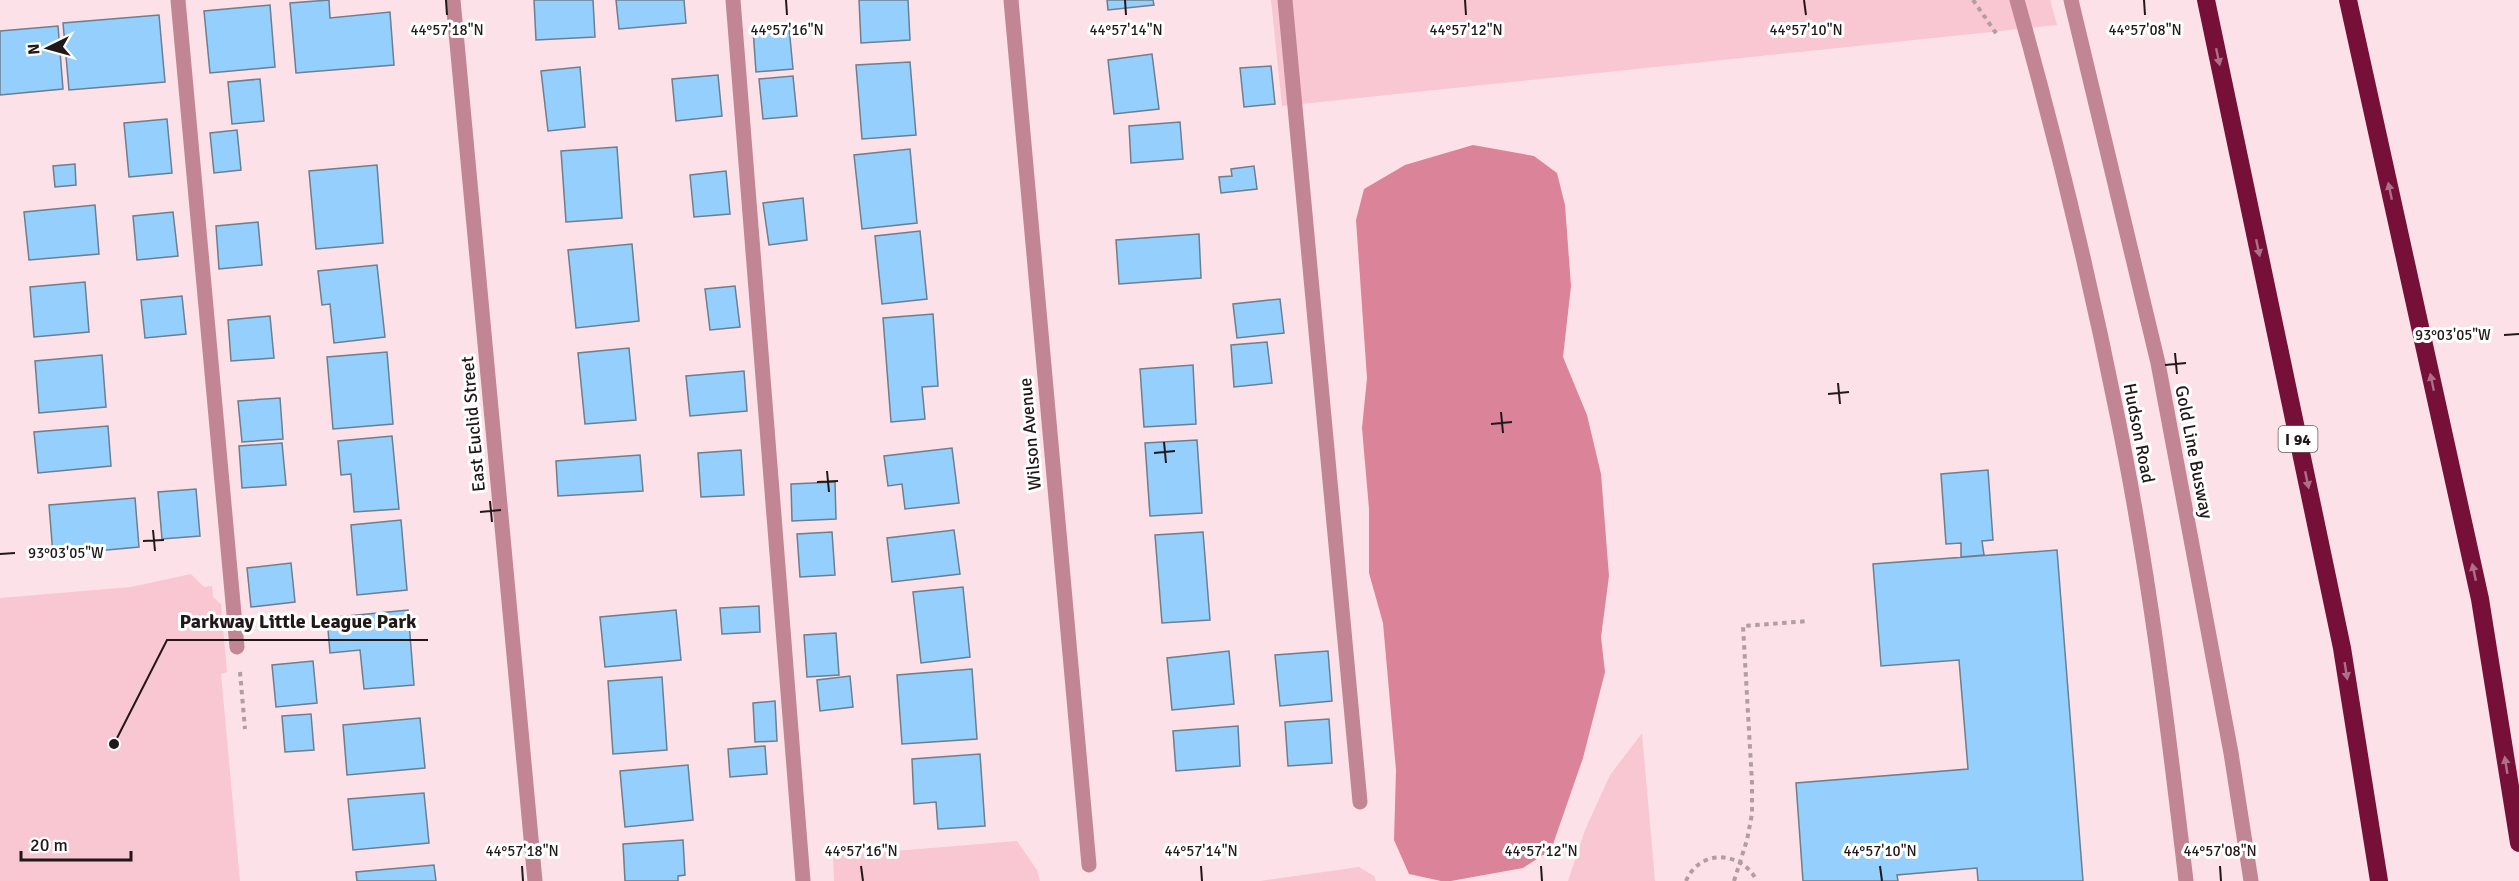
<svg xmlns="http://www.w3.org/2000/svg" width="2519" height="881" font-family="Signika,sans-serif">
  <rect width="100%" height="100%" fill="#fce2e8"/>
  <path fill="#f8c7d2" d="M1271,0H2050L2057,25L1282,106Z
    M191,574L204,587L212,586L213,597L221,604L227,672L221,674L240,881H0V598L131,587Z
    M1642,733L1655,881H1568L1585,830L1610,775Z
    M1017,841L1037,870L1040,881H834L833,856Z
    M1359,867L1374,876L1376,881H1260Z"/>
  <path fill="#da8399" d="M1473,145L1534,156L1557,173L1565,205L1571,286L1563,357L1587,415L1601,474L1609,576L1601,637L1605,672L1583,758L1551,850L1523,868L1451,881H1441L1409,874L1394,840L1396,770L1383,623L1369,573V509L1362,428L1367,378L1356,220L1364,189L1405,165Z"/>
  <path fill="#94cffd" stroke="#6d7e8c" stroke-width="1.5" d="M329,0L330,18L390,12L394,65L296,73L290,3Z
    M534,0H593L595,37L536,40Z
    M616,0H684L686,23L619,29Z
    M859,0H908L910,40L861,43Z
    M1107,0H1153L1154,5L1108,10Z
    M270,5L275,67L210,73L204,11Z
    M159,15L165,82L69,90L63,23Z
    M58,26L63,89L0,95V31Z
    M789,27L793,69L756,72L753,29Z
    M1152,54L1159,109L1114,114L1108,60Z
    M910,62L916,135L862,139L856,65Z
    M1271,66L1275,104L1244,107L1240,68Z
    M580,67L585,127L548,131L541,71Z
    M718,75L722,116L676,121L672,79Z
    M793,76L797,116L763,119L759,79Z
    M260,79L264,121L232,124L228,82Z
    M167,119L172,173L129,177L124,123Z
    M1180,122L1183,159L1131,163L1129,126Z
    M237,130L241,170L214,173L210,133Z
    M617,147L622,218L566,222L561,151Z
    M910,149L917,223L862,229L854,155Z
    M75,164L76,185L55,187L53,166Z
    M377,165L383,243L316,249L309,171Z
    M1254,166L1257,189L1221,193L1219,177L1232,176L1231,169Z
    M726,171L730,214L694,217L690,175Z
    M803,198L807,240L769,245L763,203Z
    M95,205L99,254L29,260L24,212Z
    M173,212L178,256L137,260L133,216Z
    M258,222L262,265L219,269L216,226Z
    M920,231L927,299L882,304L875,236Z
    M1199,234L1201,278L1119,284L1116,240Z
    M632,244L639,321L576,328L568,250Z
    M377,265L385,337L334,343L330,304L322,305L318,271Z
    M85,282L89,332L34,337L30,287Z
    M735,286L740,327L710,330L705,289Z
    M182,296L186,334L145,338L141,300Z
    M1280,299L1284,333L1237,338L1233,304Z
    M933,314L938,386L922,387L925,419L891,422L883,318Z
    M270,316L274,358L231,361L228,320Z
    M1267,342L1272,383L1234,387L1231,345Z
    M629,348L636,420L585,424L578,353Z
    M387,352L393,424L333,429L327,357Z
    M102,355L106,407L39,413L35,361Z
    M1193,365L1196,424L1144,427L1140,369Z
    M744,371L747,411L690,416L686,376Z
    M280,398L283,439L242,442L238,401Z
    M108,426L111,466L38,473L34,432Z
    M392,436L399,509L354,512L351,474L341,475L338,441Z
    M1197,440L1202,513L1150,516L1145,443Z
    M282,443L286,485L242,488L239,446Z
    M952,448L959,503L905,509L902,484L888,486L884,456Z
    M741,450L744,495L701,497L698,453Z
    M640,455L643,491L558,496L556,461Z
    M1988,470L1993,540L1982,541L1984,555L1961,557V543L1946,544L1941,474Z
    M835,482L836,519L792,521L791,484Z
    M196,489L200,536L162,539L158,492Z
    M135,498L139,547L53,555L49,505Z
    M401,520L407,590L357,595L351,525Z
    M954,530L960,574L892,582L887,538Z
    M832,532L835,575L800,577L797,534Z
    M1203,532L1210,620L1162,623L1155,535Z
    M2057,550L2083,881H1978L1977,868L1897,875L1898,881H1803L1796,783L1968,769L1959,660L1881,666L1873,564Z
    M291,563L295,602L251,607L247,568Z
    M963,587L970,657L921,663L913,592Z
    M759,606L760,632L722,634L720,608Z
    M408,610L414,685L364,689L360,650L330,653L327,618Z
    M676,610L681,660L605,667L600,617Z
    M836,633L839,675L807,677L804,635Z
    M1229,651L1234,704L1172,710L1167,658Z
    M1328,651L1332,701L1280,706L1275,655Z
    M313,661L317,703L276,707L272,665Z
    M972,669L977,739L902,744L897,675Z
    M850,676L853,707L820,711L817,680Z
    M662,677L667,750L613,754L608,681Z
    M775,701L777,741L755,742L753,703Z
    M311,714L314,750L285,752L282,716Z
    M420,718L425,768L347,775L343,725Z
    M1329,719L1332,763L1288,766L1285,722Z
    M1238,726L1240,766L1176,771L1173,731Z
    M765,746L767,774L730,777L728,749Z
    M980,754L985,826L938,829L936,802L914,804L912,759Z
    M688,765L693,820L625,827L620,771Z
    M424,793L429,843L353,850L348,799Z
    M683,840L685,875L678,876V881H625L623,844Z
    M434,865L436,881H357L356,872Z"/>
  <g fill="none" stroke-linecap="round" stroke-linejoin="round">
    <path stroke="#b19da2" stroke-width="4" stroke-dasharray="4.5 4.5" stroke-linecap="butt" d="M1973,0L1998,36
      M240,672L245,729
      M1686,881C1700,848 1742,851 1757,881
      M1734,881L1747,840L1752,814V783L1743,626L1809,621"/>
    <path stroke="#c28594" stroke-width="15" d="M178,0L237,647
      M733,0L803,881
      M1285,0L1360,802
      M2071,0L2158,363L2231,753L2251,881"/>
    <path stroke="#c28594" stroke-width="15" d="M453,0L535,881
      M1011,0L1089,865
      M2017,0C2056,138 2090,279 2118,419C2149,571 2168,727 2186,881"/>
    <path stroke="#761038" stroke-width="18" d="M2206,0L2342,648L2379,881
      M2348,0L2480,599L2519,843"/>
  </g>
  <defs><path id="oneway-solid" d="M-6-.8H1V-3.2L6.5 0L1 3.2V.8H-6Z" transform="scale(1.5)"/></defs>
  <g fill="#ad7088">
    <use href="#oneway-solid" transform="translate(2218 57) rotate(78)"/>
    <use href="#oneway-solid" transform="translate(2390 191) rotate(-102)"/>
    <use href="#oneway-solid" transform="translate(2258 248) rotate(78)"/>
    <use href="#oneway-solid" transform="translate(2432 382) rotate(-102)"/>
    <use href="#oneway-solid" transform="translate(2307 480) rotate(78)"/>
    <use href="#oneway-solid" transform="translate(2474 572) rotate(-102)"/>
    <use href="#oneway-solid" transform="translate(2346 671) rotate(81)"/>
    <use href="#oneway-solid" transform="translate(2506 765) rotate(-99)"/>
  </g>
  <path fill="none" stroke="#21181a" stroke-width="2" d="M446,0L447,15M786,0L787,15M1125,0L1126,15M1465,0L1466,15M1804,0L1806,15M2144,0L2145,15M2504,335L2519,334M2175,353L2177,374M2165,365L2186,363M1838,383L1840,404M1828,394L1849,392M1501,412L1503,433M1491,424L1512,422M1164,442L1166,463M1154,453L1175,451M827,471L829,492M817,482L838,481M490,501L492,522M480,512L501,510M153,530L155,551M143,541L164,540M0,554L15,553M522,866L523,881M861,866L863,881M1201,866L1202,881M1541,866L1542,881M1880,866L1882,881M2220,866L2221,881"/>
  <g text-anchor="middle" stroke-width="6" stroke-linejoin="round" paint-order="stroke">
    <rect fill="#fff" stroke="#645d5f" stroke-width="1.5" x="2278.5" y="426" width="39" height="26" rx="4.5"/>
    <g font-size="16" font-weight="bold" fill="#21181a">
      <text x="2298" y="445">I 94</text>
    </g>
    <g font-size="18" fill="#21181a" stroke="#fff">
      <text transform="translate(473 424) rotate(-95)" y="6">East Euclid Street</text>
      <text transform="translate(2139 433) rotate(79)" y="6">Hudson Road</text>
      <text transform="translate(1030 434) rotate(-95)" y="6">Wilson Avenue</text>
      <text transform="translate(2194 452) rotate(79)" y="6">Gold Line Busway</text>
    </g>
  </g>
  <g font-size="15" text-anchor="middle" fill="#21181a" stroke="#fff" stroke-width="6" stroke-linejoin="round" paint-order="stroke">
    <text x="447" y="35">44°57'18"N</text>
    <text x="787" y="35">44°57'16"N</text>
    <text x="1126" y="35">44°57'14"N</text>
    <text x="1466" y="35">44°57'12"N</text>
    <text x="1806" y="35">44°57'10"N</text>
    <text x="2145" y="35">44°57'08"N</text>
    <text x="2453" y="340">93°03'05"W</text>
    <text x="66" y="558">93°03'05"W</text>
    <text x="522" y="856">44°57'18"N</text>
    <text x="861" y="856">44°57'16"N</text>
    <text x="1201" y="856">44°57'14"N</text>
    <text x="1541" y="856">44°57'12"N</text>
    <text x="1880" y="856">44°57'10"N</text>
    <text x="2220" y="856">44°57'08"N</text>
  </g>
  <path fill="none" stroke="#21181a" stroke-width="2" d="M114 744L167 640H428"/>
  <circle fill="#21181a" stroke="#fff" stroke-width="2" cx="114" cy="744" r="6"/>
  <g font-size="20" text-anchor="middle" font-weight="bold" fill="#21181a" stroke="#fff" stroke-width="6" stroke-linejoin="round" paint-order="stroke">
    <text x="298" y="628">Parkway Little League Park</text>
  </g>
  <g transform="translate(48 48) rotate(265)" stroke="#ffffff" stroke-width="4.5" paint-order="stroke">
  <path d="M0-4.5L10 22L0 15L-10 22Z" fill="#21181a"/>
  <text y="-9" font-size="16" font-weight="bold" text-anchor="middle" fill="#21181a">N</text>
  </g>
  <path d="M21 851v9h110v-9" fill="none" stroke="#21181a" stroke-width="3"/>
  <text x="30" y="851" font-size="18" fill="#21181a" stroke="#ffffff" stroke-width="4.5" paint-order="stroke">20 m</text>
</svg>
